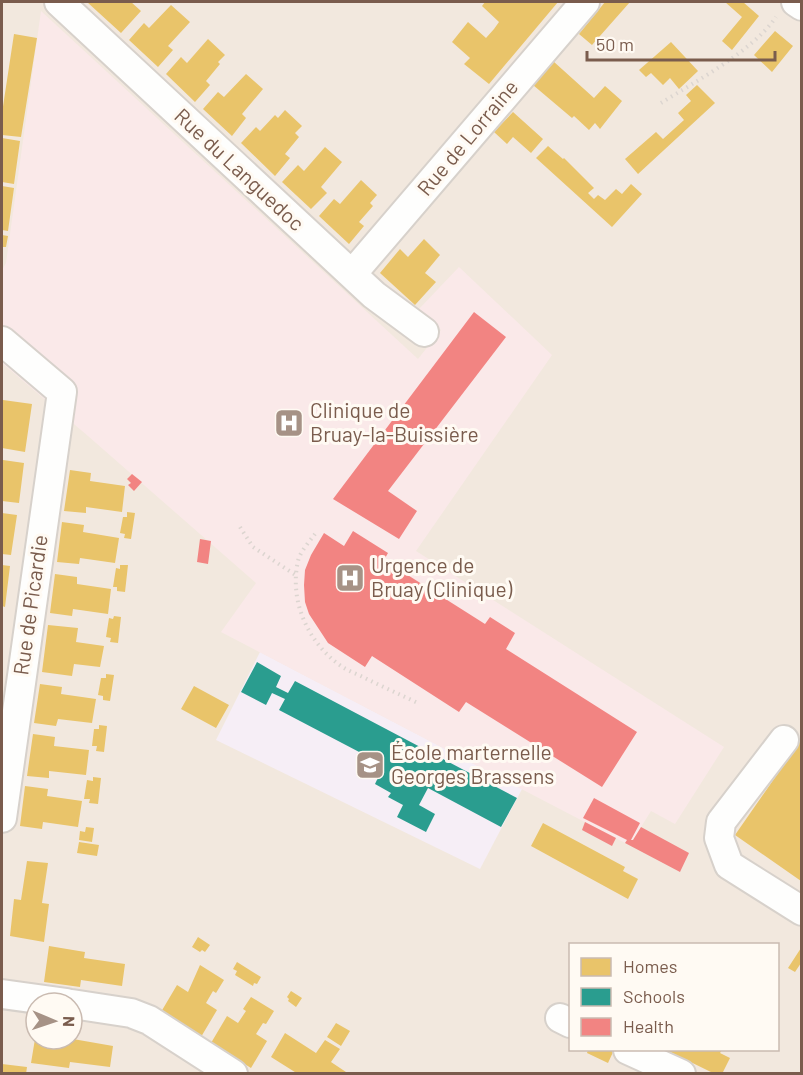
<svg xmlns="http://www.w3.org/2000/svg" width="803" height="1075" font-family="Barlow,sans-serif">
  <rect width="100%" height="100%" fill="#f9f5f0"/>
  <path fill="#f2e8de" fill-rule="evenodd" d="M2,2H801V1073L2,1074ZM570,944H778V1050H570ZM36,1003H72V1039H36Z"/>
  <path fill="#f6eef6" d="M260,652L522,789L480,869L216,740Z"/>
  <path fill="#fae9e9" d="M41,11L418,359L441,330L419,309L459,267L552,355L416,551L724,747L675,824L651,811L633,840L625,843L221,632L256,583L88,436L2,363V270L6,263Z"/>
  <path fill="#e9c46a" d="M87,2H131L141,11L121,33Z
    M485,2H558L489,84L464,64L470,58L452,42L468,22L486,38L494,29L499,22L482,6Z
    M605,2H630L592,45L579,34Z
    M725,2H743L759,16L732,50L722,41L742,17Z
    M171,5L190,22L168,46L173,50L158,67L129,40L144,23L149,28Z
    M775,31L793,46L772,72L754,55Z
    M14,34L37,38L21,137L2,135V113Z
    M208,39L225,55L218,62L220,64L206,81L210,85L195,102L166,74L181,57L187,63Z
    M671,42L698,71L679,89L670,78L663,85L651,73L646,77L639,70Z
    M553,61L594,98L605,86L622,101L600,129L595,123L589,130L574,116L572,118L533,85Z
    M246,74L263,89L242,114L246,118L232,136L203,109L218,92L224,97Z
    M697,85L715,103L638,174L625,159L656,132L663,139L684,120L678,113L691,101L686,95Z
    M285,110L302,126L295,133L299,137L285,154L290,158L275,176L241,143L256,127L260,131L275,115L278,118Z
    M513,112L543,139L531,153L513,137L507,144L494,132Z
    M2,138L20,141L14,184L2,182Z
    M548,146L563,159L564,158L594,188L588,193L594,199L598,195L605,200L616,189L622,194L631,184L642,194L612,227L536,158Z
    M325,147L342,162L321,187L327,193L311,209L282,182L298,165L304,171Z
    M361,180L377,195L370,203L373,206L359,222L364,226L349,244L319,216L334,199L340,204Z
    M2,186L14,188L8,231L2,230Z
    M2,235L8,236L6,247H2Z
    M424,239L440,255L425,273L436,282L415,305L380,273L400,249L408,257Z
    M3,400L32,404L25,452L2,448Z
    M3,460L24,463L19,503L2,501V467Z
    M70,470L91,473L90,481L125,486L122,512L86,507V513L64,511Z
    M127,512L135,513L131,539L124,538L125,534L120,533L123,517H127Z
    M2,513L17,515L11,555L2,554Z
    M62,522L84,525L83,532L119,538L115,563L80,558L79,564L57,562Z
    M2,565L10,566L5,607L2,606Z
    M120,565H128L125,592L117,591V587H113L116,568L120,569Z
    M55,574L77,577V584L111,589L108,614L73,609L72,616L50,613Z
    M114,616L121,617L118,643L110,642L111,638L106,637L109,618L113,619Z
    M48,625L78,628L76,642L104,646L100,667L74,664L72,676L42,672Z
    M106,674L114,675L110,701L103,700V696L98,695L101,678H106Z
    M40,684L62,687L61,694L96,699L92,723L58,719L56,726L34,723Z
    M194,686L229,705L216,728L181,709Z
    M99,725L107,726L104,752L96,751L97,746H92L94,729H99Z
    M33,734L55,737L54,746L89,750L86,775L49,771V778L27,776Z
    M801,740V881L735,835Z
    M93,777L101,778L98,804L89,803L90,799H84L87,780L93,781Z
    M25,786L48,789L47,796L82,801L78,827L43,822L42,829L20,826Z
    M543,823L625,867L623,871L638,879L628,899L531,846Z
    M86,827L94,828L92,842L79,840L80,831L85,832Z
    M79,842L99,845L97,856L77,853Z
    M27,861L48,863L42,903L49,904L44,942L10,936L14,899L21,900Z
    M198,937L210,945L205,952L202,950L200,952L192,947Z
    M49,946L85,952L84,958L125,964L122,986L81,980L80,987L44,982Z
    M801,948V963L795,972L788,968Z
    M237,962L261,977L257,984L254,983L253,986L235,975L237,971L233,969Z
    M200,965L224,980L216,993L213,991L206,1003L217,1010L201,1037L161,1012L177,985L188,992Z
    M291,991L302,998L296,1007L288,1001L289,999L287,997Z
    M251,997L274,1011L266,1024L263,1023L256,1034L267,1041L251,1068L211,1043L227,1016L238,1023L246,1011L243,1009Z
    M336,1023L350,1031L341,1046L327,1037Z
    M285,1033L316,1053L325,1040L340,1049L331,1062L349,1074H298L271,1057Z
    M35,1039H73L113,1046L110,1067L70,1062L69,1068L31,1063Z
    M588,1050H614L608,1063L587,1053Z
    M666,1050H722L720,1053L730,1058L722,1074H715Z
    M2,1064L27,1067L26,1074H2Z"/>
  <path fill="#2a9d8f" d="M257,662L281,676L276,687L288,693L295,681L517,798L501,827L428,788L419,805L435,814L426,832L397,817L403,805L388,797L391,793L375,784L384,765L279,710L285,699L272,693L266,705L241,692Z"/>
  <path fill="#f28482" d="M474,312L506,337L388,491L417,511L399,539L333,499Z
    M132,474L142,482L134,491L128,485L131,483L127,479Z
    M353,531L388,553L384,560L485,624L490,617L515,633L506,649L637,732L602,787L466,702L459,712L372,656L365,667L328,643L309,614L305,602L304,585L305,570L311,555L324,533L344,546Z
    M200,539L211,541L208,564L197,562Z
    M594,798L640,823L631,840H633L641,827L689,853L680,872L625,843L627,840L583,818Z
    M585,822L616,838L612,846L582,830Z"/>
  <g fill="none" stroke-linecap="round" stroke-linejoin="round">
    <g stroke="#d7d1cb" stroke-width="32">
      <path id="minor" d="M59,2L374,295L424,332
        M796,2L802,6
        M352,274L585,2
        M2,341L62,392L2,818
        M784,740L721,822L719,838L729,865L802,911
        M2,994L67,1003
        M72,1004L131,1013L149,1020L233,1074
        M560,1018L570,1023
        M628,1050L681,1074"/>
    </g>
    <path stroke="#dcd5d0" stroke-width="4" stroke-dasharray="1.5 4.5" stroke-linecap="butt" d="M661,103C696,81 753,51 776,17
      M240,527L253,547L297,576
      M315,534C309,542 300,552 298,561C289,601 308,643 341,666C348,671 357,674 365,678C383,687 401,695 420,704"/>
    <use href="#minor" stroke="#fefefd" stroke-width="28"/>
  </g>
  <defs>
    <g id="hospital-square" transform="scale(1.5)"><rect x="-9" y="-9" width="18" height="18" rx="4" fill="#a69286" stroke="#fffaf3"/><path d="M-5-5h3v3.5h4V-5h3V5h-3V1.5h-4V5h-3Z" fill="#fff"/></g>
    <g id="school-square" transform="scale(1.5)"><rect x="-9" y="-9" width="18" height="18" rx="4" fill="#a69286" stroke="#fffaf3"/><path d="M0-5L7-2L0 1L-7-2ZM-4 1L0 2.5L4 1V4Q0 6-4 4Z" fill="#fff"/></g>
  </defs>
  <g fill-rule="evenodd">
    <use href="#hospital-square" x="289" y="423"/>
    <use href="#hospital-square" x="350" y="578"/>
    <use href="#school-square" x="370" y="765"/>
  </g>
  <g text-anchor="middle" stroke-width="6" stroke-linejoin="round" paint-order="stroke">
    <g font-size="21" fill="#7a5c4d" stroke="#fffaf3">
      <text transform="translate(468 138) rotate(-50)" y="7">Rue de Lorraine</text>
      <text transform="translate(239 170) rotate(43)" y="7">Rue du Languedoc</text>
      <text transform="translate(31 605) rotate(-82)" y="7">Rue de Picardie</text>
    </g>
    <g font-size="21" fill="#7a5c4d" stroke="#fffaf3" text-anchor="start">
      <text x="310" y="418">Clinique de<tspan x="310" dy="24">Bruay-la-Buissière</tspan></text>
      <text x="371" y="573">Urgence de<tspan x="371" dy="24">Bruay (Clinique)</tspan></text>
      <text x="391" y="760">École marternelle<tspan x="391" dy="24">Georges Brassens</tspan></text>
    </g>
  </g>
  <rect width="803" height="1075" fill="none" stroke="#7a5c4d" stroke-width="6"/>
  <rect x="569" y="943" width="210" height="108" fill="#fffaf3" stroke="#cabbb1" stroke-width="1.5"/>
  <rect x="581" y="958" width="30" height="18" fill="#e9c46a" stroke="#cabbb1" stroke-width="1.5"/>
  <text x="623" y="973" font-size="18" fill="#7a5c4d">Homes</text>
  <rect x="581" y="988" width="30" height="18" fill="#2a9d8f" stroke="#cabbb1" stroke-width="1.5"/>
  <text x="623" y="1003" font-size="18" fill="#7a5c4d">Schools</text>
  <rect x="581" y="1018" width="30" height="18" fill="#f28482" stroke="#cabbb1" stroke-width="1.5"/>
  <text x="623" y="1033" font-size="18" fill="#7a5c4d">Health</text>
  <g transform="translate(54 1021) rotate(92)"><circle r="28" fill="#fffaf3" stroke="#cabbb1" stroke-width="1.5"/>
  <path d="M0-4.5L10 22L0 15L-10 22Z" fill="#a69286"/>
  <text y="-9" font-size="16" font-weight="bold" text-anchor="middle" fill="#7a5c4d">N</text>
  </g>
  <path d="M587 51v9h188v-9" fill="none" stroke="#7a5c4d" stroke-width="3"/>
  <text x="596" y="51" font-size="18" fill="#7a5c4d" stroke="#fffaf3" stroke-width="4.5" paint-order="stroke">50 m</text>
</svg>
